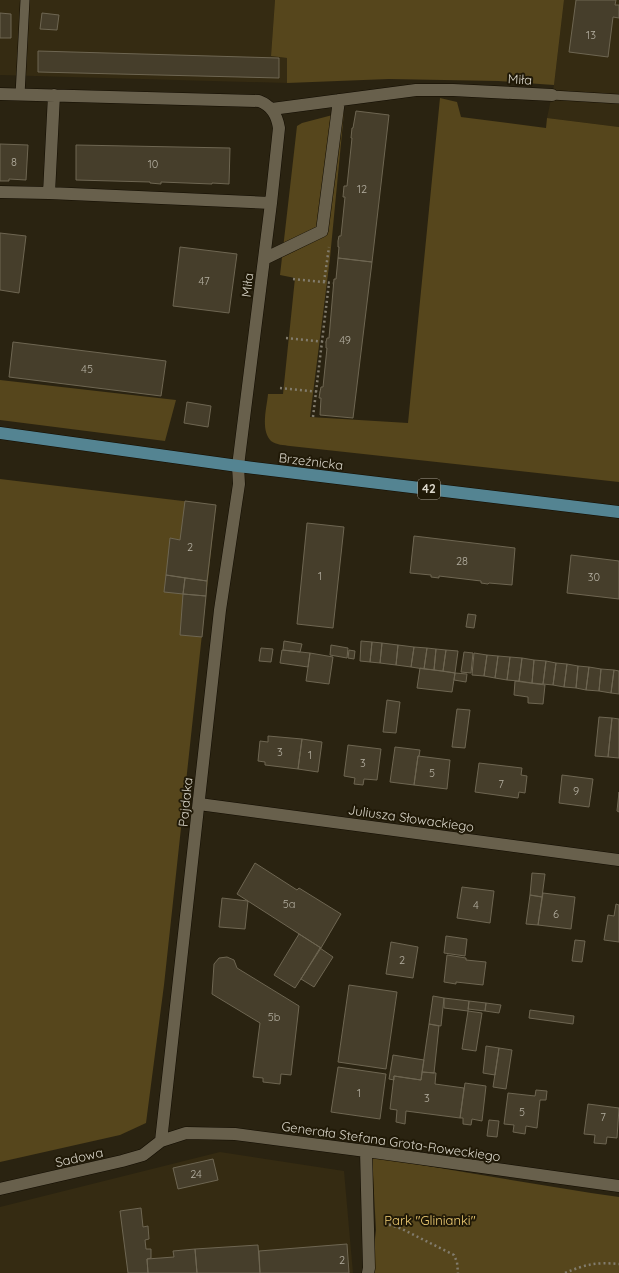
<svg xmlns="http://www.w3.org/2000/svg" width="619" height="1273" font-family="Quicksand,sans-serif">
  <rect width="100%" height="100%" fill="#2a2311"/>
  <path fill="#352b12" d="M0,0H275L271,56L287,58V83L0,75Z
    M564,0H619V127L547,118L554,85Z
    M220,1152L344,1171L353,1273H0V1207Z"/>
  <path fill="#56461c" d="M275,0H564L554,85L498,81L389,79L287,83V58L271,56Z
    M440,98L457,102L461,117L546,128L547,118L619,127V482L290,446C284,445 276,445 271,441C260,430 267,407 268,394H283L295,278L280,275L297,126L302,123L344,112L330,258L310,417L408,423Z
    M0,380L176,400L165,441L0,420Z
    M0,479L216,505L164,985L146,1123L120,1135L0,1162Z
    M372,1157C455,1170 536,1185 619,1197V1273H371L376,1230Z"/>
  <path fill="#463e2b" stroke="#6e6652" d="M576,0H616L615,5H619V18L613,17L608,57L569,52Z
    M0,13L11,14V38H0Z
    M42,13L59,15L57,30L40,29Z
    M38,51L279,58V78L38,72Z
    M356,111L389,115L372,262L338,258L339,247H338V241L339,236H341L345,197H343L344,186H347L352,138H351L352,128H353Z
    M0,144L28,145L26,180L9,179V181H0Z
    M76,145L230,148L229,184L212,183V184L161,182V184L150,183V182L76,180Z
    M0,233L26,236L19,293L0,290Z
    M180,247L237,254L229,313L173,306Z
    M338,258L372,262L353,418L320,415L321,398H319L320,392L321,387H323L327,348H326V342L327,338H329L334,279H336Z
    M13,342L166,361L161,396L9,377Z
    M187,402L211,406L208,427L184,423Z
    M185,501L216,505L207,581L166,575L170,538L180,540Z
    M307,523L344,527L333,628L297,624Z
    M414,536L515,548L512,585L489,583L488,584L481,583V581L439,576V578L431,577V575L410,573Z
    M571,555L619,561V599L567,593Z
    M166,575L185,578L183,594L164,592Z
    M185,578L207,581L206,596L183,594Z
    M183,594L206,596L202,637L180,635Z
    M468,614L476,615L474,628L466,627Z
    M284,641L302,644L300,652L283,650Z
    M361,641L372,642L370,662L360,661Z
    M372,642L382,643L380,663L370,662Z
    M382,643L398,645L396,665L380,663Z
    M331,645L348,648L347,658L330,655Z
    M398,645L414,647L411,667L396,665Z
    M414,647L427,648L424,669L411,667Z
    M261,648L273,649L271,662L259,661Z
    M427,648L436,649L434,670L424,669Z
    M436,649L446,650L443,671L434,670Z
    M282,650L310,653L308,667L280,663Z
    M349,650L355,651L354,659L348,658Z
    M446,650L458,651L455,673L443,671Z
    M464,652L473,653L471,673L461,672Z
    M310,653L333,657L329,684L306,681Z
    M474,653L487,655L484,676L472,675Z
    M487,655L498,656L495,678L484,676Z
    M498,656L510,657L507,680L495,678Z
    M510,657L522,658L519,681L507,680Z
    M522,658L534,660L532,683L519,681Z
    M534,660L546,661L543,684L532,683Z
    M546,661L556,663L553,685L543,684Z
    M556,663L567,664L564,687L553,685Z
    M567,664L578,666L576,688L564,687Z
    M578,666L589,667L586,690L576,688Z
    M589,667L601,669L599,691L586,690Z
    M420,668L455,673L452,692L417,688Z
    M601,669L614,670L611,693L599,691Z
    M614,670L619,671V694L611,693Z
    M455,673L467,674L466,682L454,680Z
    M515,681L545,685L543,704L528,703V697L514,695Z
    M387,700L400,702L396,733L383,732Z
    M457,709L470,710L465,748L452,747Z
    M599,717L612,718L608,757L595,756Z
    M612,718L619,719V758L608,757Z
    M268,736L302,739L298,769L265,765V762L258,761L260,741L268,742Z
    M302,739L322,742L318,772L298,769Z
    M348,745L381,749L377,780L364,779L363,785L354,784L355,778L344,776Z
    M395,747L420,750L419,756H418L414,785L390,782Z
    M418,756L450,760L447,789L414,785Z
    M479,763L522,768L521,775L527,776L525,793L519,792L518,798L475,792Z
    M562,775L593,779L589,807L559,803Z
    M619,792V812L617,811Z
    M255,863L297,890L299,888L341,914L321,948L237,894Z
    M532,873L545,874L542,897L530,895Z
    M462,887L494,891L490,923L457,918Z
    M543,893L575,897L571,929L538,925Z
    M530,895L542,897L538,925L526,924Z
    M222,898L248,901L245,929L219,927Z
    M616,904L619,905V942L604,940L608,915L614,916Z
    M299,934L321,948L295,988L274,975Z
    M446,936L467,939L465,956L444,953Z
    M575,940L585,941L582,962L572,961Z
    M391,942L418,947L413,978L386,974Z
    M320,948L333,957L314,987L301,979Z
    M447,955L466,958V960L486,962L483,985L456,982V984L444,982Z
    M227,957L234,960L237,968L299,1006L291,1075L281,1074L280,1084L263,1082V1078L253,1077L260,1023L212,994L214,964L219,958Z
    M349,985L397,992L386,1069L338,1062Z
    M433,996L444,998L441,1026L429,1024Z
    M444,998L469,1001L468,1011L444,1008Z
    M469,1001L486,1003L485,1011L468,1009Z
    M486,1003L501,1005L499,1013L485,1011Z
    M530,1010L574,1016L573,1024L529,1018Z
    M468,1011L482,1013L476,1051L462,1049Z
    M429,1024L439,1026L434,1073L422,1072Z
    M486,1046L499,1048L495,1075L483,1073Z
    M499,1048L512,1050L506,1089L493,1087Z
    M393,1055L424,1060L421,1080L394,1076V1080L389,1079Z
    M338,1067L386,1074L380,1119L331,1112Z
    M422,1072L436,1073L435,1084L464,1088L460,1118L406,1111L405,1124L396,1122L397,1110L390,1109L394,1076L421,1080Z
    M465,1083L486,1086L482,1121L472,1119L471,1125L463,1124V1118H460Z
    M536,1090L547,1091L546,1100H540L537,1128L526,1126L525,1134L513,1132L514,1125L504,1124L508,1093L535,1096Z
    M588,1104L619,1108L617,1138L607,1137L606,1144L594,1143L595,1135L584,1134Z
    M489,1120L499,1121L497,1137L487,1136Z
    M213,1159L218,1180L178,1189L173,1168Z
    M141,1208L143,1227L148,1226L149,1239L145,1240L146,1249H151V1258L147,1259L148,1273H128L120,1211Z
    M347,1244L349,1273H260L259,1251Z
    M258,1245L260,1273H197L195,1249Z
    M195,1249L197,1273H148L147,1259L174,1257L173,1251Z"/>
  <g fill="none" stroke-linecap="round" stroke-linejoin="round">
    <g stroke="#120c00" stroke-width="10">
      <path id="lane" d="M20,95L25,0
        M552,95L619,99"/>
    </g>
    <g stroke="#120c00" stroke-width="13">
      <path id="street" d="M0,94L259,101C272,106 277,115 279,128L271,203L238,466L239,484L220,610L161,1141
        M272,109L416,90H453L552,95
        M0,192L49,193L271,203
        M49,193L54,95
        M264,259L322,231L339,100
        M199,804L619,860
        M366,1151L369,1268L368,1273
        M0,1189L122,1161L143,1155L161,1141L186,1133L235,1134L366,1151L619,1186"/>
    </g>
    <g stroke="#120c00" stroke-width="13">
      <path id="primary" d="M0,433L238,466L619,512"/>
    </g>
    <path stroke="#827c6d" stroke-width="2.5" stroke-dasharray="2 3" stroke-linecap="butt" d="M293,279L333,283
      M324,282L329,247
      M286,338L326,342
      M280,388L320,392
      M313,417L329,283
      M384,1225H391L402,1229L454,1255L457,1262L458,1273
      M565,1273C586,1264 597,1262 619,1264"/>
    <use href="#lane" stroke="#68604c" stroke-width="9"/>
    <use href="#street" stroke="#68604c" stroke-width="12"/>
    <use href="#primary" stroke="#548492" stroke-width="12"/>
  </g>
  <g text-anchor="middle" stroke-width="4" stroke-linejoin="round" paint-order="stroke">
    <g font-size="11" fill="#b5b0a2">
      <text x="591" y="39">13</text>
      <text x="14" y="166">8</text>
      <text x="153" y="168">10</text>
      <text x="362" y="193">12</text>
      <text x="204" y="285">47</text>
      <text x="345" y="344">49</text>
      <text x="87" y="373">45</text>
      <text x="190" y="551">2</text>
      <text x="462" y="565">28</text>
      <text x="320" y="580">1</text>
      <text x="594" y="581">30</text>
      <text x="280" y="756">3</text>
      <text x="310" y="759">1</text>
      <text x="363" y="767">3</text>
      <text x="432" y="777">5</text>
      <text x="501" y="788">7</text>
      <text x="576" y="795">9</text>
      <text x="289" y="908">5a</text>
      <text x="476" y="909">4</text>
      <text x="556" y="918">6</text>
      <text x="402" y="964">2</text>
      <text x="274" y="1021">5b</text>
      <text x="359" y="1097">1</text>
      <text x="427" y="1102">3</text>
      <text x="522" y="1116">5</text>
      <text x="603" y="1121">7</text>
      <text x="196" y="1178">24</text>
      <text x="342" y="1264">2</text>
    </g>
    <rect fill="#201907" stroke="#a29d90" stroke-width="1" x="418" y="479" width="22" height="20" rx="3"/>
    <g font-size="12" font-weight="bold" fill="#dad6ca">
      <text x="429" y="493">42</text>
    </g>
    <g font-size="13" fill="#dad6ca" stroke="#201907">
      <text transform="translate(520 79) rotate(3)" y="5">Miła</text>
      <text transform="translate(247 285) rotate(-83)" y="5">Miła</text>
      <text transform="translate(311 461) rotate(7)" y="5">Brzeźnicka</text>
      <text transform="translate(185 802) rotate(-84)" y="5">Pajdaka</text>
      <text transform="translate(411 818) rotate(8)" y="5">Juliusza Słowackiego</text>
      <text transform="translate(391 1141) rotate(8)" y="5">Generała Stefana Grota-Roweckiego</text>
      <text transform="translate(79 1157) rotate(-13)" y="5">Sadowa</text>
    </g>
    <g font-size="13" fill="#f2cf75" stroke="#201907">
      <text x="430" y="1225">Park "Glinianki"</text>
    </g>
  </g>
</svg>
